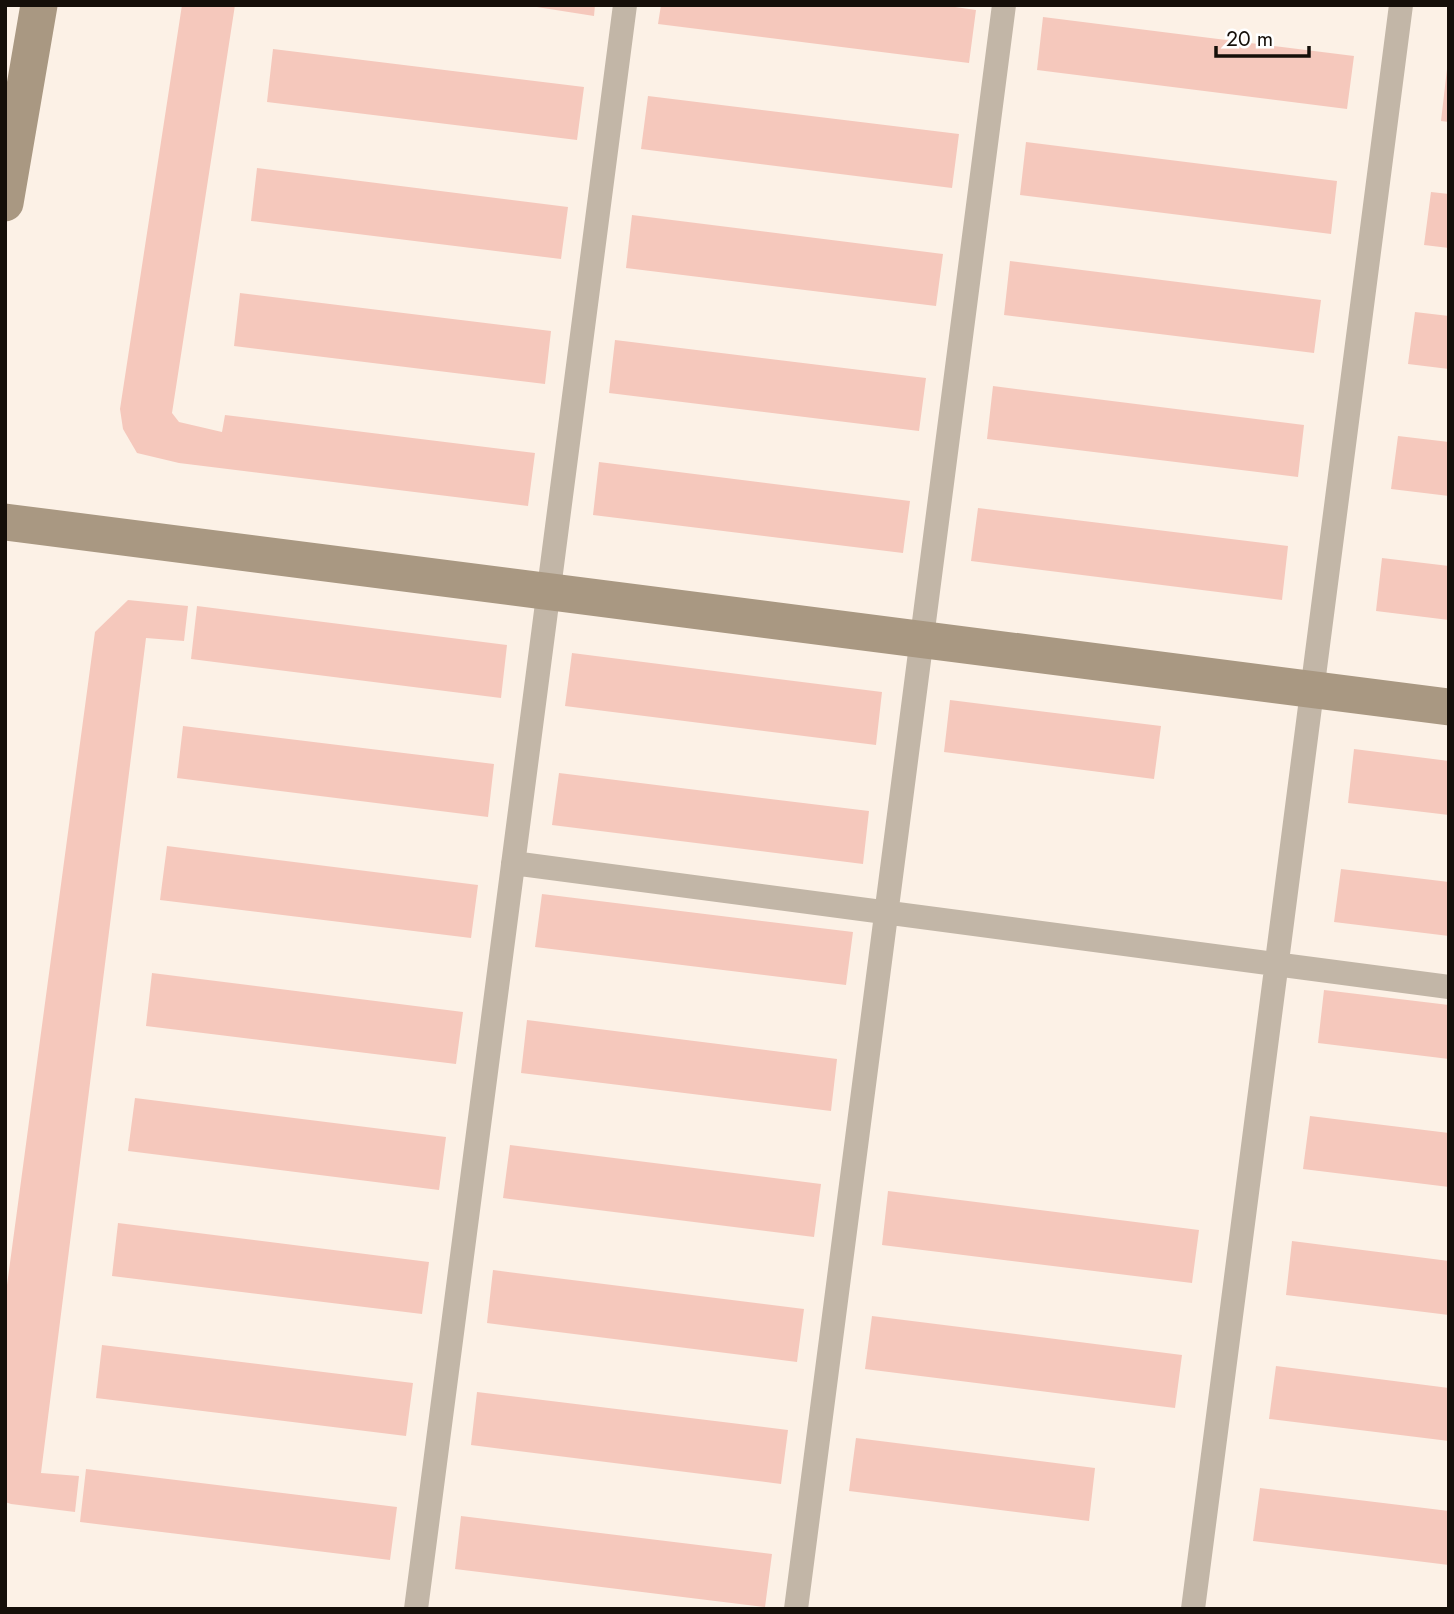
<svg xmlns="http://www.w3.org/2000/svg" width="1454" height="1614" font-family="Jost,sans-serif">
  <rect width="100%" height="100%" fill="#fcf1e6"/>
  <path fill="#f5c8bc" d="M182,5H235L172,413L179,422L222,432L225,415L535,453L528,506L179,463L137,453L123,429L120,409Z
    M524,5H595L594,16Z
    M661,5H941L976,10L969,63L658,24Z
    M1043,17L1354,56L1347,109L1037,70Z
    M273,49L584,87L577,140L267,102Z
    M1447,69L1449,70V122L1441,121Z
    M648,96L959,134L952,188L641,149Z
    M1026,142L1337,181L1331,234L1020,195Z
    M257,168L568,207L561,259L251,221Z
    M1431,192L1449,194V248L1424,245Z
    M632,215L943,254L936,306L626,268Z
    M1010,261L1321,300L1314,353L1004,315Z
    M240,293L551,331L545,384L234,346Z
    M1415,312L1449,316V369L1408,364Z
    M615,340L926,378L919,431L609,393Z
    M993,386L1304,425L1298,477L987,439Z
    M1398,436L1449,442V496L1391,489Z
    M599,462L910,501L903,553L593,515Z
    M978,508L1288,546L1282,600L971,561Z
    M1382,558L1449,566V620L1376,611Z
    M128,600L188,606L184,641L146,638L41,1473L79,1476L75,1512L11,1504L5,1502V1300L95,632Z
    M197,606L507,645L501,698L191,659Z
    M572,653L882,692L876,745L565,706Z
    M950,700L1161,726L1154,779L944,752Z
    M183,726L494,764L488,817L177,778Z
    M1354,749L1449,761V815L1348,803Z
    M559,773L869,811L863,864L552,825Z
    M167,846L478,885L471,938L160,900Z
    M1341,869L1449,882V936L1334,922Z
    M542,894L853,932L846,985L535,947Z
    M152,973L463,1012L456,1064L146,1026Z
    M1324,990L1449,1005V1059L1318,1043Z
    M527,1020L837,1059L831,1111L521,1073Z
    M135,1098L446,1137L439,1190L128,1151Z
    M1310,1116L1449,1133V1187L1303,1169Z
    M510,1145L821,1184L814,1237L503,1198Z
    M888,1191L1199,1230L1192,1283L882,1245Z
    M118,1223L429,1262L422,1314L112,1276Z
    M1292,1241L1449,1261V1315L1286,1295Z
    M493,1270L804,1309L797,1362L487,1323Z
    M872,1316L1182,1355L1175,1408L865,1369Z
    M102,1345L413,1383L406,1436L96,1398Z
    M1276,1366L1449,1388V1441L1269,1419Z
    M477,1392L788,1430L781,1484L471,1445Z
    M856,1438L1095,1468L1089,1521L849,1491Z
    M86,1469L397,1507L390,1560L80,1522Z
    M1260,1488L1449,1511V1565L1253,1541Z
    M461,1516L772,1554L765,1607L455,1569Z"/>
  <g fill="none" stroke-linecap="round" stroke-linejoin="round">
    <path stroke="#c2b6a7" stroke-width="24" d="M513,863L1449,987
      M416,1609L625,5
      M796,1609L1004,5
      M1193,1609L1401,5"/>
    <path stroke="#a99882" stroke-width="37" d="M5,203L39,5
      M5,522L1449,707"/>
  </g>
  <rect width="1454" height="1614" fill="none" stroke="#150f09" stroke-width="14"/>
  <path d="M1216 46v10h93v-10" fill="none" stroke="#150f09" stroke-width="3.5"/>
  <text x="1226" y="46" font-size="21" fill="#150f09" stroke="#ffffff" stroke-width="5" paint-order="stroke">20 m</text>
</svg>
